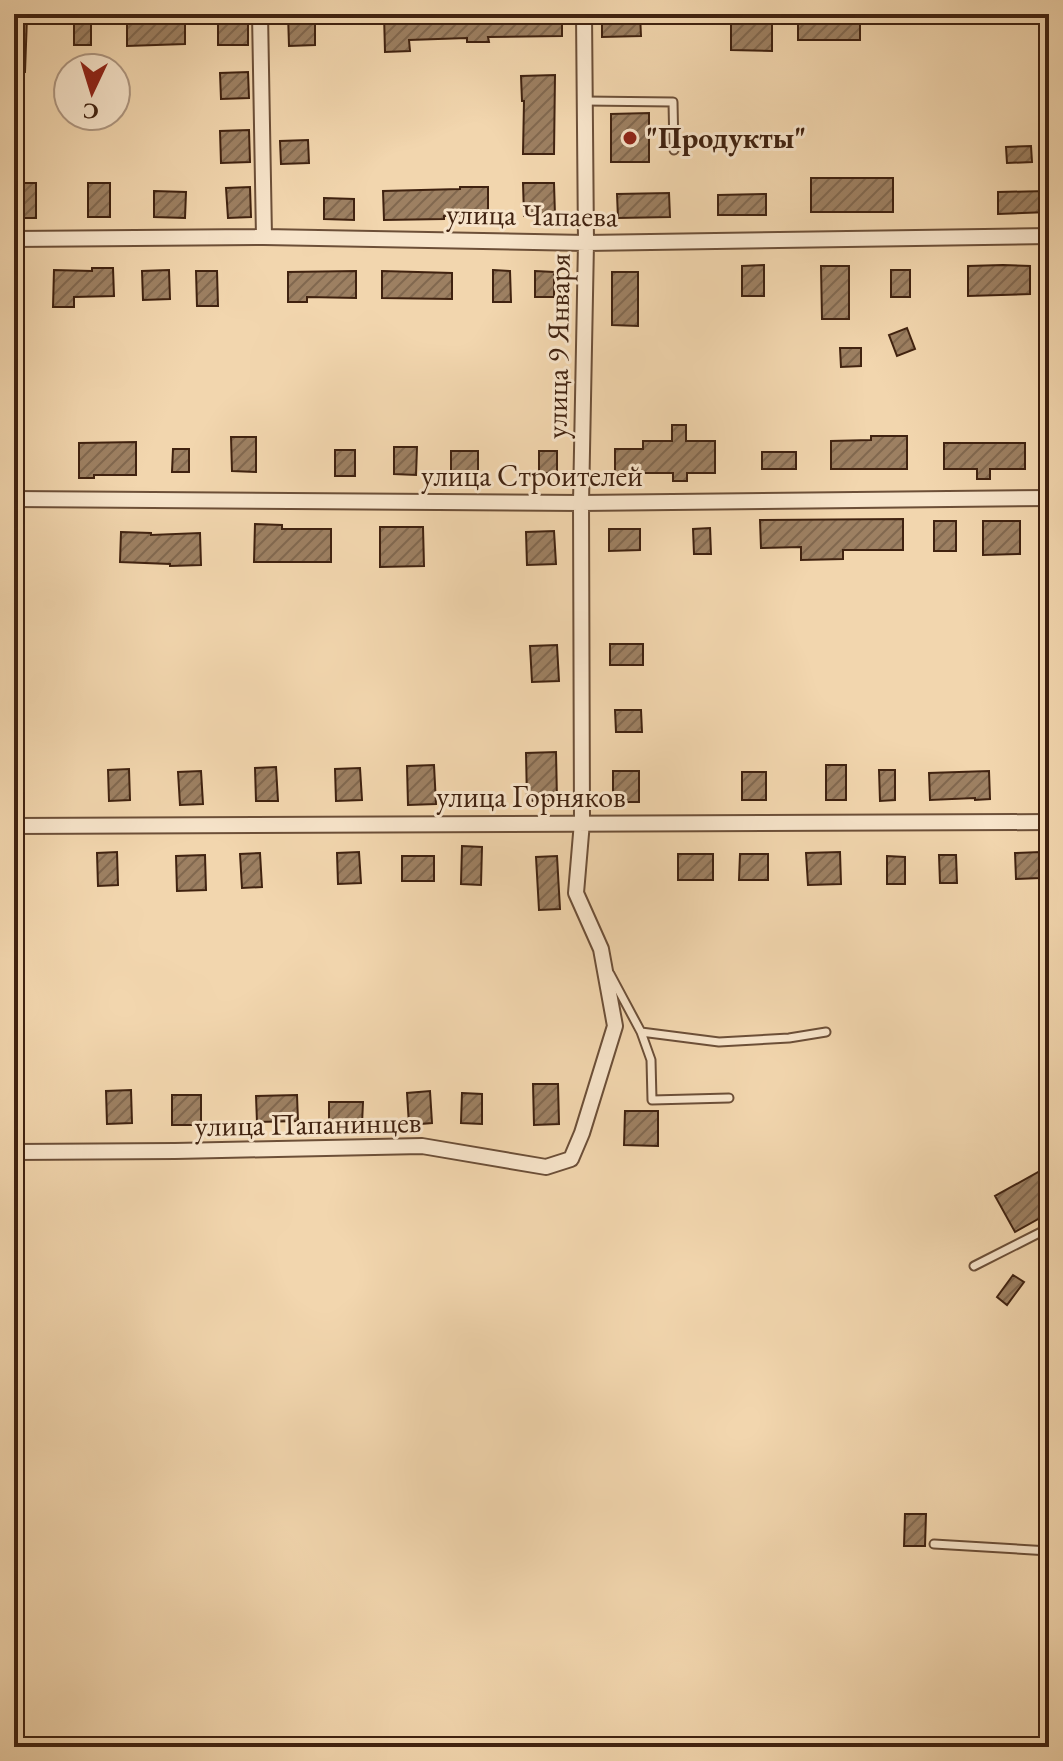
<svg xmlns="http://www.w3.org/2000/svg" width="1063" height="1761" font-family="'EB Garamond',serif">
  <defs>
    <pattern id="building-hatch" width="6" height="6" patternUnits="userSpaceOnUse" patternTransform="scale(2)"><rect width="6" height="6" fill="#9d8062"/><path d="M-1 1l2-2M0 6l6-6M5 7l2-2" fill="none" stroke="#81684f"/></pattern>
  </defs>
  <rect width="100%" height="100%" fill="#f2d6ae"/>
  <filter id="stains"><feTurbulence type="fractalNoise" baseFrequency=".0025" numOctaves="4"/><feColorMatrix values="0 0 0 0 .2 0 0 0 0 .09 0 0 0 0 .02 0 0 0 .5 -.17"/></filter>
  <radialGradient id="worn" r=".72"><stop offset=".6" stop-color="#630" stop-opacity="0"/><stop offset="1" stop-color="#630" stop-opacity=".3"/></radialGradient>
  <path fill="url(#building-hatch)" stroke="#402210" stroke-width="2" d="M74,14H91V45H74Z
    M218,14H248V45H218Z
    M288,14H315V45L289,46Z
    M384,14H562V36L488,37L489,42H467V38L409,40L410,51L385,52Z
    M602,14H640L641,36L602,37Z
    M731,14H760V22H772V51L731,50Z
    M798,14H860V40H798Z
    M14,16L27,17L25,72L14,71Z
    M167,17H185V44L127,46V18Z
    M248,72L249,98L221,99L220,73Z
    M555,75L554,154H523L524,101H522L521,76Z
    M649,113V162H611V114Z
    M249,130L250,162L221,163L220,131Z
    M308,140L309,163L281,164L280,141Z
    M1031,146L1032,162L1007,163L1006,147Z
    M811,178H893V212H811Z
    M16,183H36V218H16Z
    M88,183H110V217H88Z
    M523,183H554L555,215L524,216Z
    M250,187L251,217L228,218L226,188Z
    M460,187H488V215L444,216V219L384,220L383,191L460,189Z
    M154,191L186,192L185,218L154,217Z
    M1047,191L1048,212L998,214V192Z
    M669,193L670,217L618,218L617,194Z
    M766,194V215H718V195Z
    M324,198L354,199V220L324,219Z
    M764,265V296H742V266Z
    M1003,265L1030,266V294L968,296V266Z
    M821,266H849V319H822Z
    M92,268H113L114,296L74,297V307H53L54,270L92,271Z
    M169,270L170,299L143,300L142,271Z
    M493,270L510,271L511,302H493Z
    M891,270H910V297H891Z
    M196,271H217L218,306H197Z
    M356,271V298L307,297V302H288V272Z
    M382,271L452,273V299L382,298Z
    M535,271L554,272V297H535Z
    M612,272H638V326L612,325Z
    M907,328L915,349L897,356L889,335Z
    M840,348H861V366L841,367Z
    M672,425H686V441H715V473H687V481H673V473H615V449H643V441H672Z
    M871,436H907V469H831V441L871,440Z
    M231,437H256V472L232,471Z
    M136,442V475H94V478H79V443Z
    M944,443H1025V469H990V479H977V469H944Z
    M394,447H417L416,475L394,474Z
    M173,449H189V472H172Z
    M335,450H355V476H335Z
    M451,451H478V474H451Z
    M539,451H557V473H539Z
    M762,452H796V469H762Z
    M903,519V550H843V559L801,560V547L761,548L760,520Z
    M934,521H956V551H934Z
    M983,521H1020V554L983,555Z
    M255,524L282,525V529H331V562H254Z
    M380,527H423L424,566L380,567Z
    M710,528L711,554H694L693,529Z
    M609,529H640V550L609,551Z
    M554,531L556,564L527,565L526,532Z
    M121,532L151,533V535L200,533L201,565L170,566V564L120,562Z
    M610,644H643V665H610Z
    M557,645L559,681L532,682L530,646Z
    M615,710H641L642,732H616Z
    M556,752L557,800L527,801L526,753Z
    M434,765L436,804L408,805L407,766Z
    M826,765H846V800H826Z
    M276,767L278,801H256L255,768Z
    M360,768L362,800L336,801L335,769Z
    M129,769L130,800L109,801L108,770Z
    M879,770H895V800L880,801Z
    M201,771L203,804L180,805L178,772Z
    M613,771H639V802H613Z
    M989,771L990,799L975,800V798L930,800L929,773Z
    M742,772H766V800H742Z
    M462,846L482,847L481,885L461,884Z
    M117,852L118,885L98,886L97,853Z
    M359,852L361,883L338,884L337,853Z
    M840,852L841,884L808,885L806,853Z
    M1040,852V878L1016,879L1015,853Z
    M260,853L262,887L242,888L240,854Z
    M678,854H713V880H678Z
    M740,854H768V880H739Z
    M205,855L206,890L177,891L176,856Z
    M939,855H956L957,883H940Z
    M402,856H434V881H402Z
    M557,856L560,909L539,910L536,857Z
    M887,856L905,857V884H887Z
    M533,1084H558L559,1124L534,1125Z
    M131,1090L132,1123L107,1124L106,1091Z
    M430,1091L432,1123L409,1125L407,1093Z
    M462,1093L482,1094V1124L461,1123Z
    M172,1095H201V1125H172Z
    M297,1095L298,1121L257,1122L256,1096Z
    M329,1102H363L362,1124L329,1123Z
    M625,1111H658V1146L624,1145Z
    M1049,1166V1213L1015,1232L995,1196Z
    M1013,1275L1024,1282L1007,1305L997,1297Z
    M905,1514H926L925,1546H904Z"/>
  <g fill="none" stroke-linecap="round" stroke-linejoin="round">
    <g stroke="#6c4f38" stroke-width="11">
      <path id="lane" d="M585,101L673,102L674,150
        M610,974L641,1032L719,1042L789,1038L826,1032
        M641,1032L651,1060L652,1100L729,1098
        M974,1266L1049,1228
        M934,1544L1049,1551"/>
    </g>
    <g stroke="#6c4f38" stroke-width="18">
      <path id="street" d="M260,14L264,237
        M14,239L264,237L586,243L1049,236
        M14,499L581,503L1049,498
        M14,826L1049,822
        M14,1152L175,1151L422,1146L546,1167L571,1159L582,1133L615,1026L601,949L576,893L582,822L581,503L586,243L584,14"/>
    </g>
    <use href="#lane" stroke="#f7e4ca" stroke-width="7"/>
    <use href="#street" stroke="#f7e4ca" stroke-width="14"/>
  </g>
  <circle fill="#8f2418" stroke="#f7e4ca" stroke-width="3" cx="630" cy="138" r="8"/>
  <g text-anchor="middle" stroke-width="6" stroke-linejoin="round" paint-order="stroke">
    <g font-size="30" font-weight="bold" fill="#402210" stroke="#f7e4ca" text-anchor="start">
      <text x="646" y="148">"Продукты"</text>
    </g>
    <g font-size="30" fill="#402210" stroke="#f7e4ca">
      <text transform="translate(532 215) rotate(1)" y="10">улица Чапаева</text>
      <text transform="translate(558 346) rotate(-89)" y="10">улица 9 Января</text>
      <text x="532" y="486">улица Строителей</text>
      <text x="531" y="807">улица Горняков</text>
      <text transform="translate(308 1124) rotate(-1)" y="10">улица Папанинцев</text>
    </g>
  </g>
  <rect width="1063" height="1761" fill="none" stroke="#f2d6ae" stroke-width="48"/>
  <rect x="16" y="16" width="1031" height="1729" fill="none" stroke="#402210" stroke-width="4"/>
  <rect x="24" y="24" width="1015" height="1713" fill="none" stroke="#402210" stroke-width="2"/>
  <g transform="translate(92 92) rotate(184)"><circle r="38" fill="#f7e4ca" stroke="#ae9680" stroke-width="2"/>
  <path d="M0-6L14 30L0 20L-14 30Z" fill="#8f2418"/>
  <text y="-12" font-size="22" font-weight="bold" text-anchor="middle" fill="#402210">С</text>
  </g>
  <rect width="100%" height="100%" filter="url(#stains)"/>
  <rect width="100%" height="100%" fill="url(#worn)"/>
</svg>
